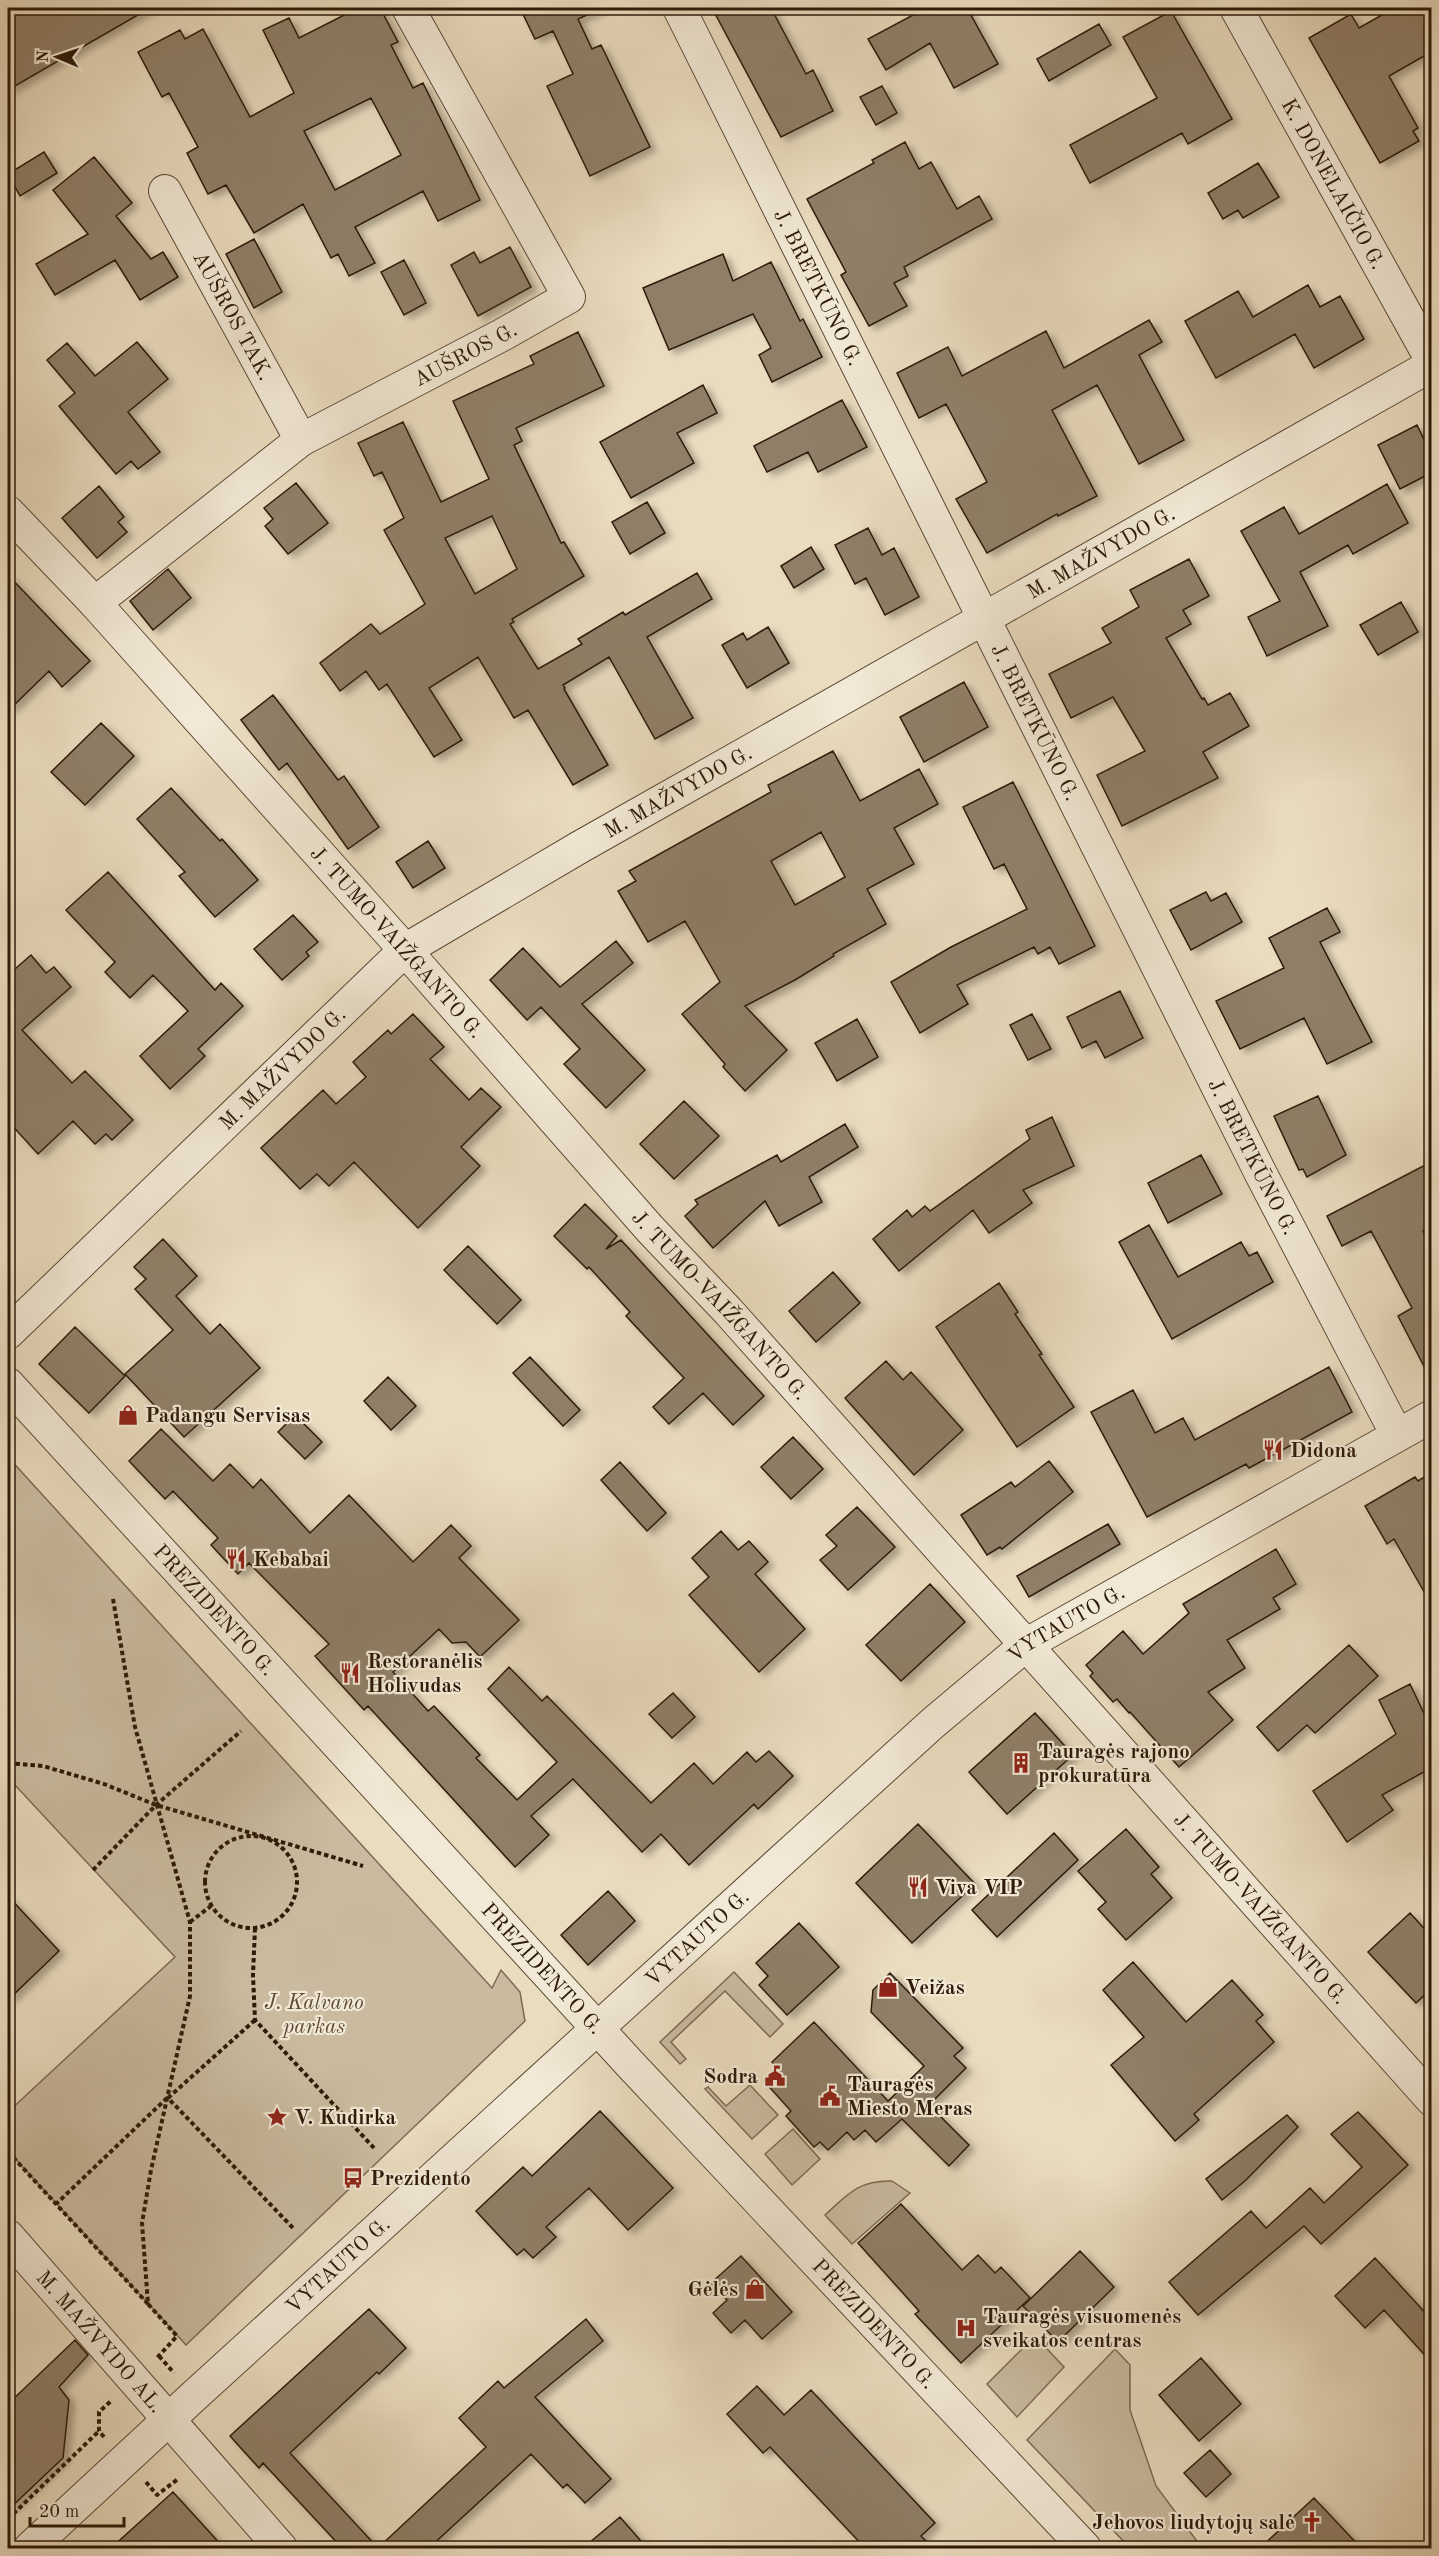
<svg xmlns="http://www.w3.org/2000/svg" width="1439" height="2556" font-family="'Old Standard TT',serif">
  <defs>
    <filter id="shadow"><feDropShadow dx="6" dy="4" stdDeviation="3" flood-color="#0004"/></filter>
  </defs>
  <rect width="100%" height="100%" fill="#eadcbf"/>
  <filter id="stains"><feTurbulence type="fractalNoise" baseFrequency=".00333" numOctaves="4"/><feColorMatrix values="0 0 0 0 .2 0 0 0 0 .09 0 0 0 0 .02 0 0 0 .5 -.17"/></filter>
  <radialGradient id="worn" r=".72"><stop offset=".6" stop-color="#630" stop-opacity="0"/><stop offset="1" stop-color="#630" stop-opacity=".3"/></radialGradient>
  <path fill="#cabba0" stroke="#7c6a54" stroke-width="1.5" d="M8,1457L492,1988L501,1970L520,1992L525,2021L186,2345L8,2151V2112L175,1957L14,1784L8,1790Z
    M734,1972L783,2024L770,2037L725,1991L671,2042L686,2059L680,2064L660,2042Z
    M750,2085L778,2115L752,2139L705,2089L708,2087L726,2106Z
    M793,2129L820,2159L792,2185L765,2154Z
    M892,2181L910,2193L852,2244L825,2215C848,2194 859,2180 892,2181Z
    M1035,2336L1064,2367L1017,2417L987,2384Z
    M1115,2349L1130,2365V2410L1156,2486L1202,2548H1130L1027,2440Z"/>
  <path fill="#8f7f67" stroke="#2d1a08" stroke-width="1.5" fill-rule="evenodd" filter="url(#shadow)" d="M8,8H150L8,90Z
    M358,8H380L398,42L391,45L413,88L423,83L480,200L438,221L423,191L355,227L375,263L349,276L338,254L331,258L303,204L254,233L226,185L208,194L187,153L198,147L169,93L162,97L138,52L180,30L185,39L203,29L250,117L294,93L263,30L289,18L299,38ZM371,98L401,155L335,190L304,131Z
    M520,8H602L578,19L592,49L601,45L650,147L590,176L547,86L573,74L553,31L535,39Z
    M712,8H771L806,74L813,70L833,111L781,137Z
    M926,8H967L998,64L954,88L930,43L886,70L868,39Z
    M1394,8H1431V52L1389,76L1418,128L1413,131L1419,141L1380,163L1309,38L1351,14L1359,28Z
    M1171,11L1232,119L1188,144L1182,133L1090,183L1070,145L1157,98L1123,37Z
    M1099,24L1111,45L1049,81L1037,59Z
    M882,86L897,113L876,125L860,97Z
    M905,142L919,169L931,162L957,209L979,196L992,219L904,267L908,276L894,283L907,306L869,326L841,275L846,272L807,199L874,163L872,160Z
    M44,152L57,173L20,196L8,174Z
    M94,157L132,203L116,216L151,259L163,252L178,277L140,300L115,260L55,295L36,264L88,234L53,190Z
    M1258,163L1279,197L1243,218L1238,210L1223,219L1208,193Z
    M254,239L282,292L254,308L226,254Z
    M510,247L531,287L478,316L451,265L474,252L480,263Z
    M723,254L733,281L771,262L800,321L803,319L822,357L772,382L759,355L771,348L753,314L669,350L643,288Z
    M404,260L426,303L404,315L381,272Z
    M1308,285L1320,307L1340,296L1364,339L1314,368L1295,334L1216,378L1185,321L1238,291L1253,317Z
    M1149,320L1162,342L1139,355L1184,440L1139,464L1097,385L1052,410L1097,496L1058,516L1057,514L987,553L956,499L987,482L946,404L919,418L897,373L948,347L962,376L1046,331L1064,368Z
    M578,332L604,386L516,428L522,441L514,445L561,543L564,542L584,576L512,619L514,622L510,624L538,669L582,644L578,639L623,612L625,615L697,573L712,599L647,637L693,718L655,739L609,657L563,685L565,688L564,689L608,765L573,785L528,710L514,718L478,657L429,688L462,740L434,757L387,684L379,690L366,671L340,691L320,663L371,624L380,634L425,604L384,530L404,518L382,472L374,476L358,443L403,422L441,502L489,479L453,401L534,364L530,356ZM492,516L517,569L475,594L445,538Z
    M137,342L168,379L128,412L160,452L138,469L131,461L116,474L59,406L75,393L47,360L67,343L95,376Z
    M703,385L717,413L677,433L694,463L631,498L600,442Z
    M842,400L867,447L818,472L808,452L767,472L754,446Z
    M1417,425L1431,454V473L1400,489L1378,445Z
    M296,483L328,523L288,554L265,526L273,519L264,508Z
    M1387,484L1408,523L1353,554L1348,545L1300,572L1328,626L1267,656L1248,617L1280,601L1241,531L1284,507L1299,534Z
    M99,486L124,517L118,522L127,532L97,558L62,518Z
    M647,502L665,533L630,554L612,522Z
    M868,528L882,555L894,548L919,597L885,615L866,578L855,584L835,545Z
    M811,547L824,569L794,588L781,566Z
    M1189,559L1209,596L1183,610L1191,624L1166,638L1202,699L1204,698L1208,705L1230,693L1249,726L1203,752L1218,778L1122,826L1097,775L1145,751L1113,697L1071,718L1049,674L1111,643L1102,628L1139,607L1130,590Z
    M168,569L191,598L153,630L130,601Z
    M8,575L90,661L62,687L49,671L8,711Z
    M1401,602L1418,632L1378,655L1360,625Z
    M768,627L789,663L747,688L722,645L743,633L747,640Z
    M964,682L988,727L924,762L900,717Z
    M273,695L338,780L344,776L379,827L348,849L287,763L279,770L241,720Z
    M101,723L134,756L85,805L51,772Z
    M833,751L860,801L919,769L938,804L894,828L914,864L867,889L886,924L833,954L834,956L795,980L745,1006L787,1050L745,1091L723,1067L725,1064L682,1014L720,982L685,921L648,942L618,891L636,881L629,871L771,792L768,785ZM821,832L845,877L795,905L771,861Z
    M1013,782L1095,946L1059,964L1050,947L1038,954L1034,947L957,985L968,1004L920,1033L891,982L951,947L1027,909L1004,864L994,869L963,807Z
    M171,788L220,841L222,839L258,880L215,917L179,876L185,872L137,819Z
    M428,841L445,868L413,888L396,862Z
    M108,872L215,990L221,983L243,1006L198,1049L205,1056L170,1089L140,1056L188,1011L153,975L130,998L105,972L115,962L66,910Z
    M1206,892L1211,901L1226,893L1242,922L1191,950L1170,910Z
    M1327,908L1340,932L1320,942L1372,1042L1327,1064L1304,1018L1240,1049L1216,1001L1284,968L1269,938Z
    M293,915L318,942L306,952L309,956L282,980L254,949Z
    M616,941L633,963L582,1004L645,1070L606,1108L564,1064L580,1049L541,1007L527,1020L490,980L523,948L560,987Z
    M31,955L46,973L54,967L71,987L22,1030L72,1083L85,1071L133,1120L112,1140L106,1134L95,1144L73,1121L38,1154L8,1121V975Z
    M1120,991L1143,1038L1105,1058L1096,1041L1082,1048L1067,1017Z
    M413,1014L444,1047L430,1059L469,1100L481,1088L501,1107L461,1147L480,1166L418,1228L354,1162L329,1186L317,1174L300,1189L261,1148L323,1090L336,1104L366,1077L353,1062L388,1030L391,1034Z
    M1032,1014L1051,1049L1028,1060L1010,1025Z
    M857,1019L878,1057L837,1081L815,1043Z
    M1318,1096L1346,1155L1307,1177L1303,1169L1299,1170L1274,1116Z
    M684,1101L719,1136L674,1179L640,1144Z
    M1052,1117L1074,1166L1023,1190L1032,1203L989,1233L973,1210L899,1271L873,1239L907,1210L912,1217L925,1206L930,1211L1030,1139L1026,1130Z
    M845,1124L858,1147L809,1177L822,1202L779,1226L765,1201L713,1248L685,1216L698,1204L695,1200L777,1155L781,1162Z
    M1201,1155L1222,1194L1168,1223L1148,1183Z
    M1431,1162V1226L1423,1231L1431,1248V1380L1398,1316L1412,1308L1371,1231L1342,1246L1327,1216Z
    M585,1204L617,1236L606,1249L621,1240L764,1396L733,1425L703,1393L669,1424L653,1407L684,1378L626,1316L630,1312L589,1267L587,1269L554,1236Z
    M1149,1225L1178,1277L1241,1242L1249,1256L1257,1252L1273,1282L1172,1339L1119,1242Z
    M163,1239L197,1276L176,1296L210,1334L220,1324L260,1368L184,1437L125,1374L173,1330L135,1289L146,1279L134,1267Z
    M468,1246L521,1300L497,1324L444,1270Z
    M833,1272L860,1303L816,1342L789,1311Z
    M999,1283L1018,1312L1015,1314L1042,1354L1039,1355L1074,1407L1017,1447L936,1327Z
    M75,1327L125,1376L89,1413L39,1364Z
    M530,1357L580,1410L563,1426L513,1373Z
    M886,1361L903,1380L911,1372L963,1430L914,1475L845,1398Z
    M1329,1367L1352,1412L1249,1468L1246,1464L1147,1517L1091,1412L1133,1390L1155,1433L1183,1418L1195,1440Z
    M388,1377L416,1406L391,1430L364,1401Z
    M295,1415L322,1442L305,1459L278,1432Z
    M161,1429L213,1481L230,1464L253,1488L261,1479L310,1533L349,1495L413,1562L451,1525L471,1546L459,1558L519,1620L480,1657L466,1642L452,1643L439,1629L393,1672L428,1711L434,1706L480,1755L476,1758L517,1800L557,1762L488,1689L509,1667L542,1701L547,1696L651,1803L694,1763L713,1784L747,1752L756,1762L769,1751L793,1776L758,1809L754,1804L689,1865L661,1834L642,1852L573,1779L531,1816L549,1835L515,1867L368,1706L364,1710L315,1656L329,1644L249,1563L238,1574L211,1545L218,1538L173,1491L165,1499L129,1461Z
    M793,1437L823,1469L791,1499L761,1467Z
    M1049,1461L1073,1492L1002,1549L1000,1547L987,1555L961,1515L1011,1482L1015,1487Z
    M620,1462L666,1513L647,1531L601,1480Z
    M1431,1473V1604L1394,1539L1387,1544L1365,1506L1415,1477L1418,1481Z
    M857,1507L895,1547L848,1590L820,1560L837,1546L826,1535Z
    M1108,1524L1120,1544L1029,1597L1017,1576Z
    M721,1531L738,1550L749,1541L768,1562L755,1574L805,1629L759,1672L689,1595L709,1577L692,1558Z
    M1276,1549L1296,1584L1273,1598L1280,1609L1227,1640L1245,1668L1208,1692L1233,1720L1179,1767L1130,1712L1129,1713L1117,1699L1113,1702L1090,1676L1093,1673L1086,1665L1123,1631L1143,1654L1189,1613L1183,1604Z
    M930,1584L965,1622L901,1681L866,1645Z
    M1349,1645L1378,1676L1315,1733L1307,1725L1278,1751L1257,1727Z
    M1410,1684L1431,1728V1768L1382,1795L1393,1810L1347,1842L1313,1791L1396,1734L1379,1700Z
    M673,1693L695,1717L672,1738L649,1714Z
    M1035,1713L1073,1755L1007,1814L969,1772Z
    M918,1824L975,1884L912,1943L856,1883Z
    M1126,1829L1159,1867L1151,1874L1172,1898L1126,1940L1098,1909L1106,1902L1078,1871Z
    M1054,1833L1078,1860L997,1937L972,1910Z
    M608,1891L635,1921L588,1965L561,1935Z
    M8,1896L59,1951L8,2000Z
    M1410,1913L1431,1936V1989L1416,2003L1368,1952Z
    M799,1923L839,1967L787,2015L759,1985L768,1976L756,1963Z
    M1133,1962L1186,2022L1232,1980L1263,2015L1256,2021L1274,2042L1194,2114L1199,2120L1175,2141L1111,2065L1144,2037L1103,1990Z
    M890,1973L963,2048L954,2056L966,2068L929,2105L969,2145L949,2166L902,2119L876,2142L865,2130L854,2140L847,2132L828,2150L820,2142L814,2147L786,2116L791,2111L764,2081L777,2069L772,2062L814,2022L888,2101L924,2066L871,2012L873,1990Z
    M600,2111L673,2188L628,2230L589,2188L546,2227L556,2237L533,2258L524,2249L517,2255L476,2211L523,2167L532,2176Z
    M1358,2112L1408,2165L1321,2244L1304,2226L1198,2315L1169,2282L1251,2211L1266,2228L1310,2188L1324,2203L1362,2167L1331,2134Z
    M1287,2115L1298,2127L1246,2180L1222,2200L1206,2179Z
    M901,2204L962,2270L978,2255L995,2273L1001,2267L1030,2298L961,2363L915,2314L919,2311L858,2243Z
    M1080,2251L1114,2287L1058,2342L1023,2306Z
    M741,2256L792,2312L762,2339L745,2320L731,2333L713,2313L727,2300L711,2283Z
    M1375,2258L1431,2319V2362L1384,2310L1365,2328L1335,2296Z
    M369,2309L406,2348L379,2374L377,2372L290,2453L378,2548L486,2447L459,2418L498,2381L504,2388L586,2319L603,2341L535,2397L611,2479L585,2503L567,2484L563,2488L531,2454L429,2548H342L263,2463L259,2468L230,2436Z
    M75,2340L88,2355L59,2387L69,2400L63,2458L8,2510V2404Z
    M1201,2358L1241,2404L1199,2441L1159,2395Z
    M757,2386L784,2415L811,2390L935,2523L921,2536L933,2548H865L770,2447L763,2453L727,2414Z
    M1210,2450L1231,2474L1206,2497L1184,2473Z
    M173,2492L224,2548H111Z
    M1314,2498L1361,2548H1260Z
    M620,2517L647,2548H583Z"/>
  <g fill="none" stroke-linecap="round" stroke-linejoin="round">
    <g stroke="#5c4a36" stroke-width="34">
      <g id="minor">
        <path id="s1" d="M679,8L1261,1174L1397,1435"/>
        <path id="s2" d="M1236,8L1432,361"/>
        <path id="s3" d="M165,191L301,440"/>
        <path id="s4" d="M8,512L95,603L405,950L650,1229L728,1311L1432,2100"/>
        <path id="s5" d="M95,603L301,440L502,335L569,297L408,8"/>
        <path id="s6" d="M8,1333L405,950L580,847L1432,365"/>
        <path id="s7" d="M8,1384L630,2064L1085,2548"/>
        <path id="s8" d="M8,2236L281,2548"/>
        <path id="s9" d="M30,2548L194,2396L803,1841L933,1723L1027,1644L1432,1416"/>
      </g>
    </g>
    <path stroke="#2d1a08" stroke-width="4" stroke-dasharray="4.5 3" stroke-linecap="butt" d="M113,1599L135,1727L190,1922V1996L151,2170L142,2223L148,2304L177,2336L156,2359
      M8,1763L43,1766L104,1784L156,1805L363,1866
      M205 1882a46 46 0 1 1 92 0a46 46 0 1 1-92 0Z
      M93,1870L156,1805L241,1731
      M190,1922L211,1906
      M255,1928L253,1975L255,2020L374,2148
      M255,2020L168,2098L293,2228
      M8,2158L11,2155L56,2204
      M148,2304L56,2204L167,2098
      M159,2356L174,2373
      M104,2437L99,2431V2412L111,2401
      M146,2482L157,2495L178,2479
      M8,2519L99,2431"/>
    <use href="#minor" stroke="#f1e8d5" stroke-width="32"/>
  </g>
  <defs>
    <g id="shop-bare" transform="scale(1.62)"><path d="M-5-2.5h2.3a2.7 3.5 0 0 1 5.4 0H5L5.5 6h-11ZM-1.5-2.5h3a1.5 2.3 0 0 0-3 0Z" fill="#8f2418" stroke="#f1e8d5" stroke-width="2.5" paint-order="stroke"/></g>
    <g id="restaurant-bare" transform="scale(1.62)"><path d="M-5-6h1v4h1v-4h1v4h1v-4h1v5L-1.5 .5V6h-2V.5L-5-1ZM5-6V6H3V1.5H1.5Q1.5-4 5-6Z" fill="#8f2418" stroke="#f1e8d5" stroke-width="2.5" paint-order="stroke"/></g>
    <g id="building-bare" transform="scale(1.62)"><path d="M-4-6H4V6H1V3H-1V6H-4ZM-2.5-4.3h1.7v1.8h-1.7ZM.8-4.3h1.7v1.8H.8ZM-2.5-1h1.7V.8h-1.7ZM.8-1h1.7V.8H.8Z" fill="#8f2418" stroke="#f1e8d5" stroke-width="2.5" paint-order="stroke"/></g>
    <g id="civic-bare" transform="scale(1.62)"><path d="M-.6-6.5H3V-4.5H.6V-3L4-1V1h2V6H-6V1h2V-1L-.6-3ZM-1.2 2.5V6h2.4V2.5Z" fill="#8f2418" stroke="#f1e8d5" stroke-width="2.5" paint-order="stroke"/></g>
    <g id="sight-bare" transform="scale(1.62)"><path d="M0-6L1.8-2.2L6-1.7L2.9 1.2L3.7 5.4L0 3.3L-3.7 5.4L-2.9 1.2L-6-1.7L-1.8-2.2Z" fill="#8f2418" stroke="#f1e8d5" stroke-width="2.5" paint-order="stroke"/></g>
    <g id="bus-bare" transform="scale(1.62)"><path d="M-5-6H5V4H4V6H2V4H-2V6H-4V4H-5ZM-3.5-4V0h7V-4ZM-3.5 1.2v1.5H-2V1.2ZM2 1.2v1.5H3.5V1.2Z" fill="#8f2418" stroke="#f1e8d5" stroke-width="2.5" paint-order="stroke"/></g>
    <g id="hospital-bare" transform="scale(1.62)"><path d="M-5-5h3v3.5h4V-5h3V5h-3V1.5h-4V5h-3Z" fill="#8f2418" stroke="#f1e8d5" stroke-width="2.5" paint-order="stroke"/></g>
    <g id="church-bare" transform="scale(1.62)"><path d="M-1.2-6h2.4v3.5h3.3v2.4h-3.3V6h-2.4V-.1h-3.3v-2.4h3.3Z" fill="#8f2418" stroke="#f1e8d5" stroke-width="2.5" paint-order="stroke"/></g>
  </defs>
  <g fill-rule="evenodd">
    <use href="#shop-bare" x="128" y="1415"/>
    <use href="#restaurant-bare" x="1273" y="1450"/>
    <use href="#restaurant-bare" x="236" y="1559"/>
    <use href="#restaurant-bare" x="350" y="1673"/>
    <use href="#building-bare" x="1021" y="1763"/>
    <use href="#restaurant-bare" x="918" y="1887"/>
    <use href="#shop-bare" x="888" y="1987"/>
    <use href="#civic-bare" x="775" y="2076"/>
    <use href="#civic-bare" x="830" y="2096"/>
    <use href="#sight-bare" x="277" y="2117"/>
    <use href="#bus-bare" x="353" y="2178"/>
    <use href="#shop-bare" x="755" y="2289"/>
    <use href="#hospital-bare" x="966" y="2328"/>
    <use href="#church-bare" x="1312" y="2522"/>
  </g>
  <g text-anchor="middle" stroke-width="4.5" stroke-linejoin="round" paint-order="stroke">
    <g font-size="21" fill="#2d1a08" stroke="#f1e8d5">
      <text dy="7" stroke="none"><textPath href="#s2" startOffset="201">K. DONELAIČIO G.</textPath></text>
      <text dy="7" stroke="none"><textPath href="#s1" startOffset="312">J. BRETKŪNO G.</textPath></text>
      <text dy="7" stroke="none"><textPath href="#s3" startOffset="142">AUŠROS TAK.</textPath></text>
      <text dy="7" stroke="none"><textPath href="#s5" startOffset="448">AUŠROS G.</textPath></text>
      <text dy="7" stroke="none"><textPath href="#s6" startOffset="1353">M. MAŽVYDO G.</textPath></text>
      <text dy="7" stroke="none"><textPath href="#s1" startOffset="798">J. BRETKŪNO G.</textPath></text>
      <text dy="7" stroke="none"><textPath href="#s6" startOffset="867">M. MAŽVYDO G.</textPath></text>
      <text dy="7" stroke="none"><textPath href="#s4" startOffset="580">J. TUMO-VAIŽGANTO G.</textPath></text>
      <text dy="7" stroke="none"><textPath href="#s6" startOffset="381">M. MAŽVYDO G.</textPath></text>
      <text dy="7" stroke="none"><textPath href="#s1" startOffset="1284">J. BRETKŪNO G.</textPath></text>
      <text dy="7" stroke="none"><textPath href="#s4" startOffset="1066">J. TUMO-VAIŽGANTO G.</textPath></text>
      <text dy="7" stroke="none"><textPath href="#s7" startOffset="306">PREZIDENTO G.</textPath></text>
      <text dy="7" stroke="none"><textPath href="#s9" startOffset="1390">VYTAUTO G.</textPath></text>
      <text dy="7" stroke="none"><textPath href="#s4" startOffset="1876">J. TUMO-VAIŽGANTO G.</textPath></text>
      <text dy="7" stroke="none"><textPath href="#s9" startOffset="904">VYTAUTO G.</textPath></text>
      <text dy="7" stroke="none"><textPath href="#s7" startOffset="792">PREZIDENTO G.</textPath></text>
      <text dy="7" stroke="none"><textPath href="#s9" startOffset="418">VYTAUTO G.</textPath></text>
      <text dy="7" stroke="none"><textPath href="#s7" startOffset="1278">PREZIDENTO G.</textPath></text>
      <text dy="7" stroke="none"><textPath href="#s8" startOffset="140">M. MAŽVYDO AL.</textPath></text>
    </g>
    <g font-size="21" font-weight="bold" fill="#2d1a08" stroke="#f1e8d5" text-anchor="start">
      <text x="145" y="1422">Padangu Servisas</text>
      <text x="1290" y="1457">Didona</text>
      <text x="253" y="1566">Kebabai</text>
      <text x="367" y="1668">Restoranėlis<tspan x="367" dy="24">Holivudas</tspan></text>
      <text x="1038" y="1758">Tauragės rajono<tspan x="1038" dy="24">prokuratūra</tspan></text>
      <text x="935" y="1894">Viva VIP</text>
      <text x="905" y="1994">Veižas</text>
      <text x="758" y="2083" text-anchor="end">Sodra</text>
      <text x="847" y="2091">Tauragės<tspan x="847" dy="24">Miesto Meras</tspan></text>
      <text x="294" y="2124">V. Kudirka</text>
      <text x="370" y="2185">Prezidento</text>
      <text x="738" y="2296" text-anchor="end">Gėlės</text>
      <text x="983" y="2323">Tauragės visuomenės<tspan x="983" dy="24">sveikatos centras</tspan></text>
      <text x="1295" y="2529" text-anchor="end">Jehovos liudytojų salė</text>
    </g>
    <g font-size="21" font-style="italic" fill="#5c4a36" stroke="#f1e8d5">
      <text x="314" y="2009">J. Kalvano<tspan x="314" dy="24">parkas</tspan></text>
    </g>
  </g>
  <rect width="1439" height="2556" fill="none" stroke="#eadcbf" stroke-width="30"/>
  <rect x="9" y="9" width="1421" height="2538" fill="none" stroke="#2d1a08" stroke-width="3"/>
  <rect x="15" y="15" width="1409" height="2526" fill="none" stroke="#2d1a08" stroke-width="1.5"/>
  <g transform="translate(57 57) rotate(272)" stroke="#f1e8d5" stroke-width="4.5" paint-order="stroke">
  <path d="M0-4.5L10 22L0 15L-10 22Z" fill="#2d1a08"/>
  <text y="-9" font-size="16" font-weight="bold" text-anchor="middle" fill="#2d1a08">N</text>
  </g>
  <path d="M30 2517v9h94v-9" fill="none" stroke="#2d1a08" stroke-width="3"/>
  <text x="39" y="2517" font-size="18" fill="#2d1a08" stroke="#f1e8d5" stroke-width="4.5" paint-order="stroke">20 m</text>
  <rect width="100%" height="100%" filter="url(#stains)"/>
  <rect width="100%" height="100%" fill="url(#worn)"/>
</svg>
